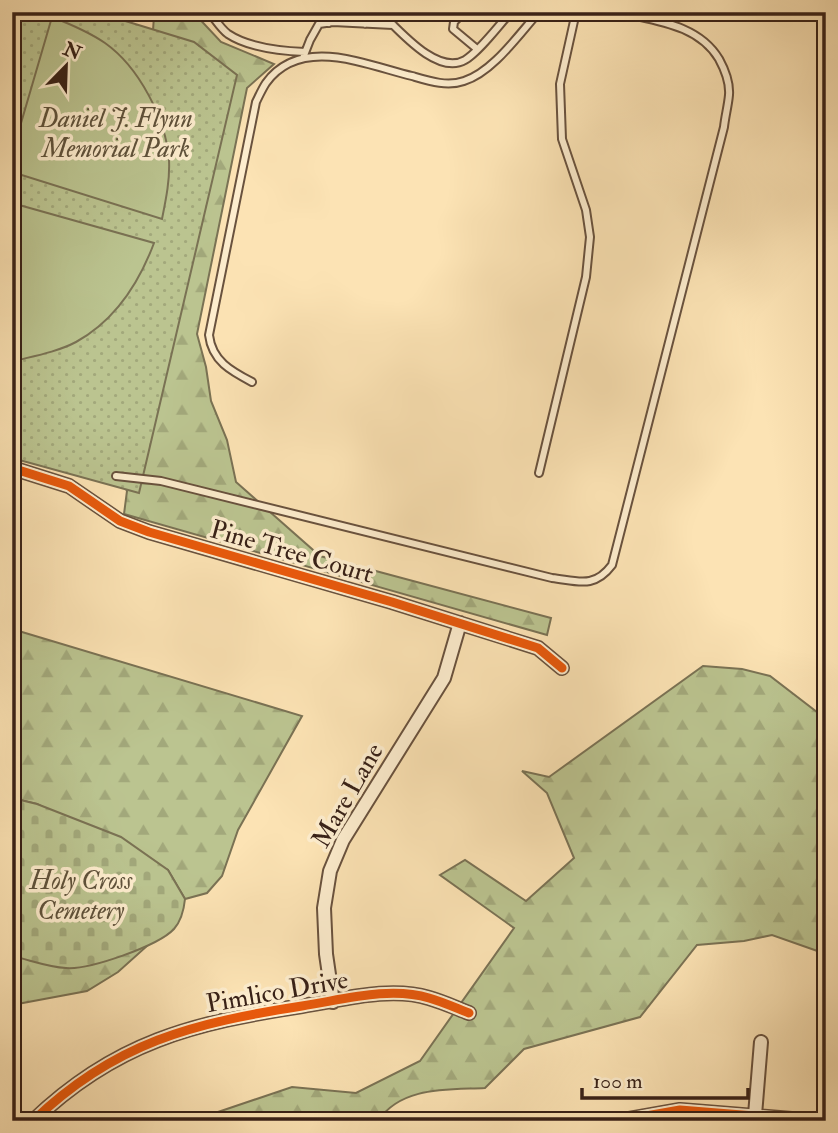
<svg xmlns="http://www.w3.org/2000/svg" width="838" height="1133" font-family="'IM FELL Double Pica',serif">
  <defs>
    <pattern id="forest-firs" width="22" height="20" patternUnits="userSpaceOnUse" patternTransform="scale(1.75)"><rect width="22" height="20" fill="#bbc490"/><path d="M5 1l3.5 6h-7zM16 11l3.5 6h-7z" fill="#a2a87b"/></pattern>
    <pattern id="cemetery-stones" width="16" height="16" patternUnits="userSpaceOnUse" patternTransform="scale(1.75)"><rect width="16" height="16" fill="#bbc490"/><path d="M2 7V4a2 2 0 0 1 4 0v3zM10 15v-3a2 2 0 0 1 4 0v3z" fill="#a2a87b"/></pattern>
    <pattern id="park-dots" width="8" height="8" patternUnits="userSpaceOnUse" patternTransform="scale(1.75)"><rect width="8" height="8" fill="#bbc490"/><path d="M2 2h.1M6 6h.1" fill="none" stroke="#a2a87b" stroke-width="1.8" stroke-linecap="round"/></pattern>
  </defs>
  <rect width="100%" height="100%" fill="#fce3b4"/>
  <filter id="stains"><feTurbulence type="fractalNoise" baseFrequency=".00286" numOctaves="4"/><feColorMatrix values="0 0 0 0 .2 0 0 0 0 .09 0 0 0 0 .02 0 0 0 .5 -.17"/></filter>
  <radialGradient id="worn" r=".72"><stop offset=".6" stop-color="#630" stop-opacity="0"/><stop offset="1" stop-color="#630" stop-opacity=".3"/></radialGradient>
  <path fill="url(#forest-firs)" stroke="#7a7254" stroke-width="2" d="M149,12H193L221,42L274,64L247,88L197,334L206,367L211,401L227,440L236,482L320,556L551,618L547,635L124,514L127,491L111,453L152,45L154,16Z
    M12,629L302,716L238,830L222,876L207,893L185,899L168,870L37,804L12,798Z
    M703,666L742,669L770,676L826,719V954L772,935L744,941L697,945L640,1017L524,1049L485,1088C448,1090 401,1086 378,1121H285L274,1112L243,1121H192L188,1118L215,1113L292,1087L356,1093L420,1061L514,928L440,875L465,860L526,901L574,858L547,793L522,771L549,777Z
    M12,941L147,946L118,972L87,991L12,1005Z"/>
  <path fill="url(#cemetery-stones)" stroke="#7a7254" stroke-width="2" d="M12,798L37,804L121,837L168,870L185,899C184,909 181,921 174,929C158,946 89,970 66,968C48,967 30,960 12,956Z"/>
  <path fill="url(#park-dots)" stroke="#7a7254" stroke-width="2" d="M12,12H96L194,42L237,75L139,493L12,458Z"/>
  <path fill="#bbc490" stroke="#7a7254" stroke-width="2" d="M52,17C70,24 89,32 105,43C139,67 166,119 169,160C170,180 166,199 162,219L12,172V154Z
    M12,203L154,243C139,283 116,320 76,342C57,352 34,356 14,361H12Z"/>
  <g fill="none" stroke-linecap="round" stroke-linejoin="round">
    <g stroke="#69523e" stroke-width="10">
      <path id="service" d="M209,12C215,19 221,29 228,34C249,48 280,51 305,52
        M317,12L329,23
        M352,12L365,24
        M380,12C399,30 437,76 465,60C480,51 498,26 511,12
        M464,12L454,22L453,29L477,49
        M303,58L310,40L319,24L333,22L393,25
        M252,382C231,371 212,361 209,335L256,102C259,96 262,89 266,83C301,35 366,65 412,76C429,81 447,87 464,81C493,72 519,34 539,12
        M539,473L586,277L590,237L586,210L562,139L560,84L576,12
        M116,476L161,481L552,578C578,581 594,589 612,565L724,127C725,117 728,106 729,95C730,82 725,70 719,59C698,24 655,21 619,12"/>
    </g>
    <g stroke="#69523e" stroke-width="16">
      <path id="minor" d="M12,468L69,486L120,521L149,532L392,602L538,648L562,668
        M333,1002L326,954L324,908L330,871L343,840L444,678L460,623
        M755,1115L761,1042
        M33,1121C115,1042 193,1023 302,1006C342,1000 389,986 429,998C443,1002 456,1008 469,1013
        M618,1121L680,1110L816,1121"/>
    </g>
    <use href="#service" stroke="#fdedce" stroke-width="6"/>
    <use href="#minor" stroke="#fdedce" stroke-width="12"/>
    <g stroke="#fdedce" stroke-width="13">
      <path id="cycleway" d="M12,468L69,486L120,521L149,532L392,602L538,648L562,668
        M33,1121C115,1042 193,1023 302,1006C342,1000 389,986 429,998C443,1002 456,1008 469,1013
        M618,1121L680,1110L816,1121"/>
    </g>
    <use href="#cycleway" stroke="#e8590c" stroke-width="9"/>
  </g>
  <g text-anchor="middle" stroke-width="7" stroke-linejoin="round" paint-order="stroke">
    <g font-size="26" font-style="italic" fill="#5f523b" stroke="#fdedce">
      <text x="116" y="127">Daniel J. Flynn<tspan x="116" dy="30">Memorial Park</tspan></text>
      <text x="81" y="889">Holy Cross<tspan x="81" dy="30">Cemetery</tspan></text>
    </g>
    <g font-size="26" fill="#382117" stroke="#fdedce">
      <text transform="translate(292 551) rotate(16)" y="9">Pine Tree Court</text>
      <text transform="translate(347 795) rotate(-60)" y="9">Mare Lane</text>
      <text transform="translate(277 991) rotate(-10)" y="9">Pimlico Drive</text>
    </g>
  </g>
  <rect width="838" height="1133" fill="none" stroke="#fce3b4" stroke-width="42"/>
  <rect x="14" y="14" width="810" height="1105" fill="none" stroke="#382117" stroke-width="3.5"/>
  <rect x="21" y="21" width="796" height="1091" fill="none" stroke="#382117" stroke-width="2"/>
  <g transform="translate(66 66) rotate(23)" stroke="#fdedce" stroke-width="5" paint-order="stroke">
  <path d="M0-5L12 26L0 18L-12 26Z" fill="#382117"/>
  <text y="-10" font-size="19" font-weight="bold" text-anchor="middle" fill="#382117">N</text>
  </g>
  <path d="M582 1088v10h166v-10" fill="none" stroke="#382117" stroke-width="3.5"/>
  <text x="593" y="1088" font-size="21" fill="#382117" stroke="#fdedce" stroke-width="5" paint-order="stroke">100 m</text>
  <rect width="100%" height="100%" filter="url(#stains)"/>
  <rect width="100%" height="100%" fill="url(#worn)"/>
</svg>
